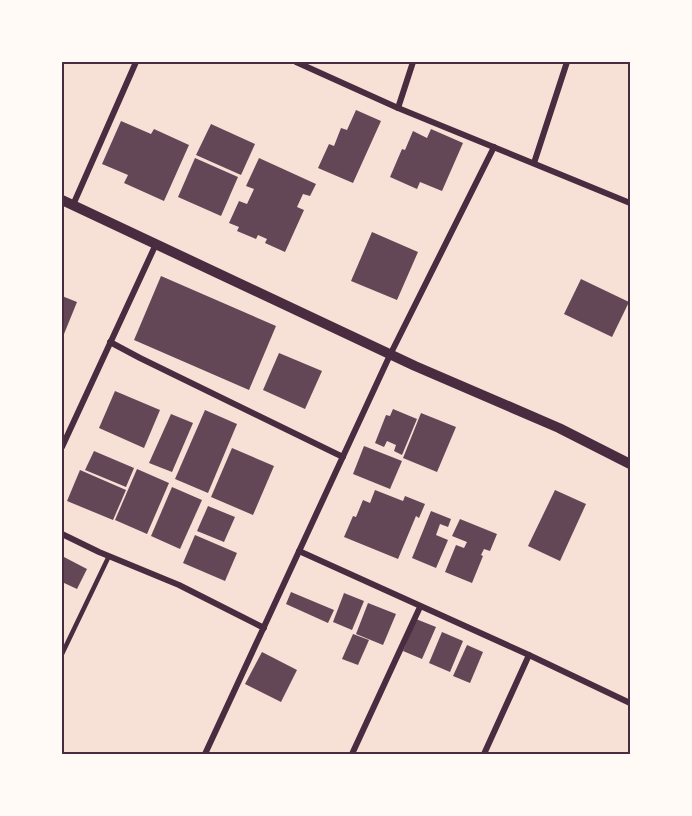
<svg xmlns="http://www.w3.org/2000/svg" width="692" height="816" viewBox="0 0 692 816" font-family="'Public Sans',sans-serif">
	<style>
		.building { fill: #644757 }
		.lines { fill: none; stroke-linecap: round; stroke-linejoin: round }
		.service { stroke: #4a2c40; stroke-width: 4.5 }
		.minor { stroke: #4a2c40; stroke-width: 6 }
		.tertiary { stroke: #4a2c40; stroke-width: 10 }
		.neatline { fill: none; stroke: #4a2c40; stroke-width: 2 }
	</style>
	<rect width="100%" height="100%" fill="#f7e1d7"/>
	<g class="building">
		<polygon points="356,110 381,121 353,183 318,168 329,144 334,146 341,128 347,130"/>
		<polygon points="121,121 151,134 154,129 189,145 164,201 124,183 128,175 102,164"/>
		<polygon points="211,124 255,144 241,175 196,155"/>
		<polygon points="431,129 463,143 442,191 420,182 417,189 390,177 402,149 405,150 413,131 427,138"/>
		<polygon points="195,158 238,177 221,216 178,197"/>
		<polygon points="259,158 316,184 310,196 303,194 297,207 304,210 285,252 265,243 267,239 258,235 256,239 237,231 239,227 229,223 239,201 247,204 254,189 246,186"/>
		<polygon points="372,232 418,252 397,300 351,281"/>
		<polygon points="161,276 276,326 249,390 134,340"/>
		<polygon points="581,279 629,302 612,337 564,314"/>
		<polygon points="62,296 77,302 62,339"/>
		<polygon points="279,353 322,371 305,409 263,390"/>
		<polygon points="115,391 160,410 144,448 99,428"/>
		<polygon points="393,409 417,419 402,455 394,451 396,445 387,441 384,447 375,443 386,415 390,416"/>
		<polygon points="205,410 237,424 208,493 175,479"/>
		<polygon points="421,413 456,427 437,472 403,458"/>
		<polygon points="171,414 193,423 172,472 149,463"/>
		<polygon points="364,446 402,461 390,489 353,474"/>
		<polygon points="232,448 274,466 253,515 211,497"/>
		<polygon points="94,451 134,468 126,487 85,470"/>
		<polygon points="137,469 169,483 147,534 115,520"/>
		<polygon points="80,470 126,490 113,520 67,501"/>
		<polygon points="172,487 202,500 180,549 151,536"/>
		<polygon points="375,490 403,501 405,496 425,504 419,518 416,516 398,559 344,537 353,516 356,517 363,500 370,503"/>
		<polygon points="555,490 586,504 560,561 528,546"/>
		<polygon points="208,506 235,517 224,542 197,531"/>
		<polygon points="431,511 451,519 448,527 440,524 436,535 448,540 436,568 412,558"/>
		<polygon points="460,519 497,534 490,551 484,549 481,555 483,556 472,583 445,572 456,545 464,548 467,542 452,536"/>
		<polygon points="195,535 237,553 225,581 183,563"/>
		<polygon points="62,556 87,569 77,589 62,582"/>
		<polygon points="291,592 334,610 328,623 286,604"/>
		<polygon points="344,593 364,601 352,630 333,622"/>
		<polygon points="368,603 396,614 383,645 356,634"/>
		<polygon points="416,619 436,627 422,659 403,651"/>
		<polygon points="442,632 463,641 450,672 429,663"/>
		<polygon points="353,634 369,640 358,665 342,659"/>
		<polygon points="467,645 483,652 470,683 453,676"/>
		<polygon points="262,652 297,670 281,702 245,684"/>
	</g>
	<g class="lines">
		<polyline class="service" points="62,654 109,556"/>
		<g class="minor">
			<polyline points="296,62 398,108 630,203"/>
			<polyline points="398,108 413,62"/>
			<polyline points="534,163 567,62"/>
			<polyline points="73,205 136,62"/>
			<polyline points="110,342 140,358 343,457"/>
			<polyline points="62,447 156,244"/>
			<polyline points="62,534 99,552 179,585 264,628"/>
			<polyline points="299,551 529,655 630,703"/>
			<polyline points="205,754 390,355 494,147"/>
			<polyline points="352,754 420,607"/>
			<polyline points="484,754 529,655"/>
		</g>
		<polyline class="tertiary" points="62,200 415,366 559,428 630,464"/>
	</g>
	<rect width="692" height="816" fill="none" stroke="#fffaf5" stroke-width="126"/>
	<rect x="63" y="63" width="566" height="690" class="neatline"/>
</svg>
